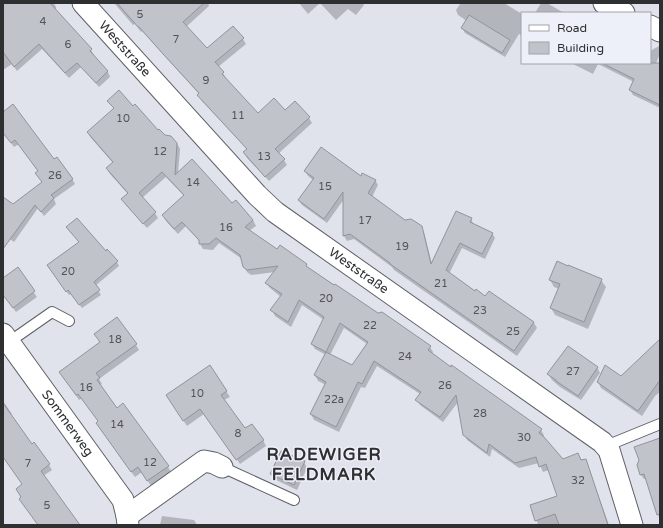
<svg xmlns="http://www.w3.org/2000/svg" width="663" height="528" viewBox="0 0 663 528" font-family="'Varela Round',sans-serif">
	<style>
		.shadow { fill: #0003; fill-rule: evenodd }
		.building { fill: #c0c3ca; stroke: #91949b; fill-rule: evenodd }
		.lines { fill: none; stroke-linecap: round; stroke-linejoin: round }
		.lane-casing { stroke: #5e6067; stroke-width: 12 }
		.street-casing { stroke: #5e6067; stroke-width: 23 }
		.lane { stroke: #fff; stroke-width: 10 }
		.street { stroke: #fff; stroke-width: 21 }
		.labels { text-anchor: middle; dominant-baseline: central; stroke-width: 3; stroke-linejoin: round; paint-order: stroke }
		.number-label { font-size: 11px; fill: #525457 }
		.street-label { font-size: 13px; fill: #2d2f31; stroke: #edf0f8 }
		.district-label { font-size: 17px; font-weight: bold; letter-spacing: 1px; fill: #2d2f31; stroke: #edf0f8 }
	</style>
	<rect width="100%" height="100%" fill="#e0e3eb"/>
	<g class="shadow">
		<polygon points="3,3 54,3 56,7 56,10 91,50 94,55 93,56 108,72 110,77 99,87 81,67 69,78 42,49 17,71 12,64 3,70"/>
		<polygon points="114,3 208,3 209,6 186,27 207,50 243,39 246,44 218,67 223,73 226,78 225,79 258,114 285,112 309,118 312,123 278,154 284,160 287,165 269,181 247,158 244,153 248,150 201,100 199,95 199,94 142,31 141,32 135,24 133,25"/>
		<polygon points="299,3 320,3 308,14"/>
		<polygon points="320,3 363,3 364,5 356,15 348,9 336,20"/>
		<polygon points="459,3 504,3 522,14 522,36 519,34 505,57 465,33 462,28 467,21 458,15 456,10 460,4"/>
		<polygon points="541,3 547,3 564,13 535,13"/>
		<polygon points="659,46 660,54 656,63 660,65 660,108 633,95 630,90 634,82 598,64 593,74 571,63 650,63 650,51"/>
		<path d="M108,102L133,107L158,131L177,143L180,149L178,173L232,205L253,220L256,226L249,231L277,251L306,265L308,268L430,347L433,352L432,354L541,430L544,435L543,437L563,460L578,454L582,461L585,460L588,466L609,525H538L532,506L559,497L549,470L543,472L539,463L519,468L492,449L490,457L467,440L464,434L458,402L443,422L420,405L417,400L420,394L377,366L365,388L361,387L339,432L314,420L311,414L326,385L318,381L315,375L326,355L315,349L312,344L324,320L302,305L291,327L275,316L272,310L281,297L270,288L266,283L275,272L251,275L247,272L244,266L242,259L219,243L213,250L203,249L200,244V242L186,226L178,234L166,221L163,215L184,196L166,177L142,198L155,213L158,218L147,228L126,205L123,199L128,194L110,174L107,169L113,163L91,138L88,133L114,109ZM344,328L367,344L353,366L330,355Z"/>
		<polygon points="3,113 54,161 72,179 75,184 54,199 56,204 44,216 38,208 14,242 3,234 3,208 13,205 43,182 39,172 19,144 14,147 3,132"/>
		<polygon points="305,171 362,177 375,180 378,185 372,197 405,221 421,227 424,232 432,264 471,219 474,225 492,233 495,238 485,259 462,248 449,274 475,292 486,298 489,292 534,323 537,328 517,356 394,270 392,267 354,239 347,241 344,236 344,199 327,223 302,205 299,200 313,180 308,176"/>
		<polygon points="106,252 117,262 119,266 95,286 101,295 82,308 71,294 69,295 48,266"/>
		<polygon points="17,268 37,297 16,312 3,294 3,279"/>
		<polygon points="550,280 601,280 606,287 588,329 555,315 551,308 559,289 554,287"/>
		<polygon points="660,340 660,392 655,396 642,416 601,388 598,382 621,377"/>
		<polygon points="136,345 139,350 99,379 102,384 100,385 117,409 168,467 171,472 151,486 142,472 135,477 100,428 97,423 99,422 82,398 79,400 63,377"/>
		<polygon points="210,367 230,397 224,400 245,430 263,440 266,446 240,464 204,414 187,426 170,401"/>
		<polygon points="597,367 600,373 581,400 560,387 552,380 548,374"/>
		<polygon points="3,401 12,414 10,415 32,445 34,444 49,465 52,470 43,476 79,525 38,525 22,498 23,484 3,452"/>
		<polygon points="660,439 660,520 646,479 644,479 641,475"/>
		<polygon points="304,462 307,468 297,490 274,479 271,474"/>
		<polygon points="162,516 194,520 197,525 160,525"/>
	</g>
	<g class="building">
		<polygon points="3,3 50,3 92,49 90,51 108,71 96,83 77,63 65,73 39,44 14,67 3,52"/>
		<polygon points="117,3 204,3 183,22 207,48 233,26 244,38 215,62 224,72 222,74 258,113 274,98 285,110 295,101 310,117 275,149 285,159 265,177 243,152 247,149 197,95 199,93 164,55 139,27 138,27"/>
		<polygon points="469,15 510,40 502,53 461,28"/>
		<polygon points="602,63 660,63 660,105 629,90 634,79"/>
		<path d="M119,90L133,106L135,104L158,130L159,129L165,135L171,136L177,143L175,175L192,159L232,203L236,200L253,220L245,227L277,249L280,245L307,264L306,266L334,285L335,284L378,313L382,312L431,346L428,350L451,367V365L453,366L542,429L539,433L544,437L563,459L578,453L581,460L586,459L608,525H559L555,514L535,521L530,505L557,496L546,464L539,467L536,457L515,463L489,444L487,453L463,435L456,395L440,417L415,400L421,392L374,361L362,384L358,382L336,427L310,414L326,382L314,375L326,352L311,344L324,317L299,300L288,322L270,310L282,294L265,283L278,266L247,270L243,267L240,255L216,238L209,244H199V240L182,222L174,229L162,215L184,195L162,172L139,193L156,212L143,224L121,199L128,193L106,168L113,162L87,132L114,108L107,101ZM340,323L368,342L352,365L326,352Z"/>
		<polygon points="13,104 54,159 57,157 73,179 51,195 54,198 41,212 35,205 3,249 3,197 13,204 42,182 35,173 38,171 15,140 11,143 3,133 3,112"/>
		<polygon points="321,147 361,176 362,173 376,180 368,193 405,220 411,219 422,226 431,264 456,211 472,218 470,222 493,233 482,254 460,243 446,270 475,291 476,289 485,296 489,291 534,322 514,351 390,264 390,263 350,234 343,236 343,192 324,219 298,200 314,178 304,171"/>
		<polygon points="77,218 106,251 107,249 118,261 94,282 100,290 79,305 68,290 66,292 47,265 79,242 66,227"/>
		<polygon points="557,261 568,266 568,265 602,279 584,322 550,308 560,284 549,280"/>
		<polygon points="18,267 35,291 13,308 3,295 3,278"/>
		<polygon points="117,317 137,344 96,373 100,378 97,380 117,408 123,403 169,466 147,481 138,467 131,472 96,423 98,421 78,394 76,395 59,372 100,342 94,334"/>
		<polygon points="660,339 660,380 638,411 597,382 605,365 621,376"/>
		<polygon points="568,346 598,367 578,396 556,381 556,380 547,374"/>
		<polygon points="210,365 227,391 221,395 245,428 252,424 264,440 236,460 200,409 183,421 166,395"/>
		<polygon points="3,403 32,444 34,442 50,464 41,471 80,525 38,525 19,499 21,497 16,489 22,484 3,457"/>
		<polygon points="660,438 660,514 657,515 644,474 640,475 637,465 639,460 634,447"/>
		<polygon points="281,451 305,461 294,485 270,474"/>
	</g>
	<g class="lines">
		<defs>
			<g id="lane">
				<polyline points="9,342 52,312 69,321"/>
				<polyline points="606,446 660,424"/>
				<polyline points="222,467 294,500"/>
			</g>
			<g id="street">
				<path id="s1" d="M83,3L257,195L275,212L602,442L609,450L632,525"/>
				<polyline points="604,3 624,13"/>
				<polyline points="650,26 660,31"/>
				<path id="s2" d="M3,334L123,500L127,516L128,525"/>
				<polyline points="127,516 204,461 214,463 222,467"/>
			</g>
		</defs>
		<use href="#lane" class="lane-casing"/>
		<use href="#street" class="street-casing"/>
		<use href="#lane" class="lane"/>
		<use href="#street" class="street"/>
	</g>
	<g class="labels">
		<g class="number-label">
			<text x="140" y="14">5</text>
			<text x="43" y="21">4</text>
			<text x="176" y="39">7</text>
			<text x="68" y="44">6</text>
			<text x="206" y="80">9</text>
			<text x="238" y="115">11</text>
			<text x="123" y="118">10</text>
			<text x="160" y="151">12</text>
			<text x="264" y="156">13</text>
			<text x="55" y="175">26</text>
			<text x="193" y="182">14</text>
			<text x="325" y="186">15</text>
			<text x="365" y="220">17</text>
			<text x="226" y="227">16</text>
			<text x="402" y="246">19</text>
			<text x="68" y="271">20</text>
			<text x="441" y="283">21</text>
			<text x="326" y="298">20</text>
			<text x="480" y="310">23</text>
			<text x="370" y="325">22</text>
			<text x="513" y="331">25</text>
			<text x="115" y="339">18</text>
			<text x="405" y="356">24</text>
			<text x="573" y="371">27</text>
			<text x="445" y="385">26</text>
			<text x="86" y="387">16</text>
			<text x="197" y="393">10</text>
			<text x="334" y="399">22a</text>
			<text x="480" y="413">28</text>
			<text x="117" y="424">14</text>
			<text x="238" y="433">8</text>
			<text x="524" y="437">30</text>
			<text x="150" y="462">12</text>
			<text x="28" y="463">7</text>
			<text x="578" y="480">32</text>
			<text x="47" y="505">5</text>
		</g>
		<g class="street-label">
			<text stroke="none"><textPath href="#s1" startOffset="62">Weststraße</textPath></text>
			<text stroke="none"><textPath href="#s1" startOffset="386">Weststraße</textPath></text>
			<text stroke="none"><textPath href="#s2" startOffset="110">Sommerweg</textPath></text>
		</g>
		<g class="district-label">
			<text x="324" y="454">RADEWIGER<tspan x="324" dy="20">FELDMARK</tspan></text>
		</g>
	</g>
	<rect width="663" height="528" fill="none" stroke="#2d2f31" stroke-width="8"/>
	<rect x="521" y="12" width="130" height="52" fill="#edf0f8" stroke="#a0a3a8"/>
	<rect x="529" y="25" width="20" height="6" fill="#ffffff" stroke="#a0a3a8"/>
	<text x="557" y="32" font-size="12" fill="#2d2f31">Road</text>
	<rect x="529" y="42" width="20" height="12" fill="#c0c3ca" stroke="#a0a3a8"/>
	<text x="557" y="52" font-size="12" fill="#2d2f31">Building</text>
</svg>
